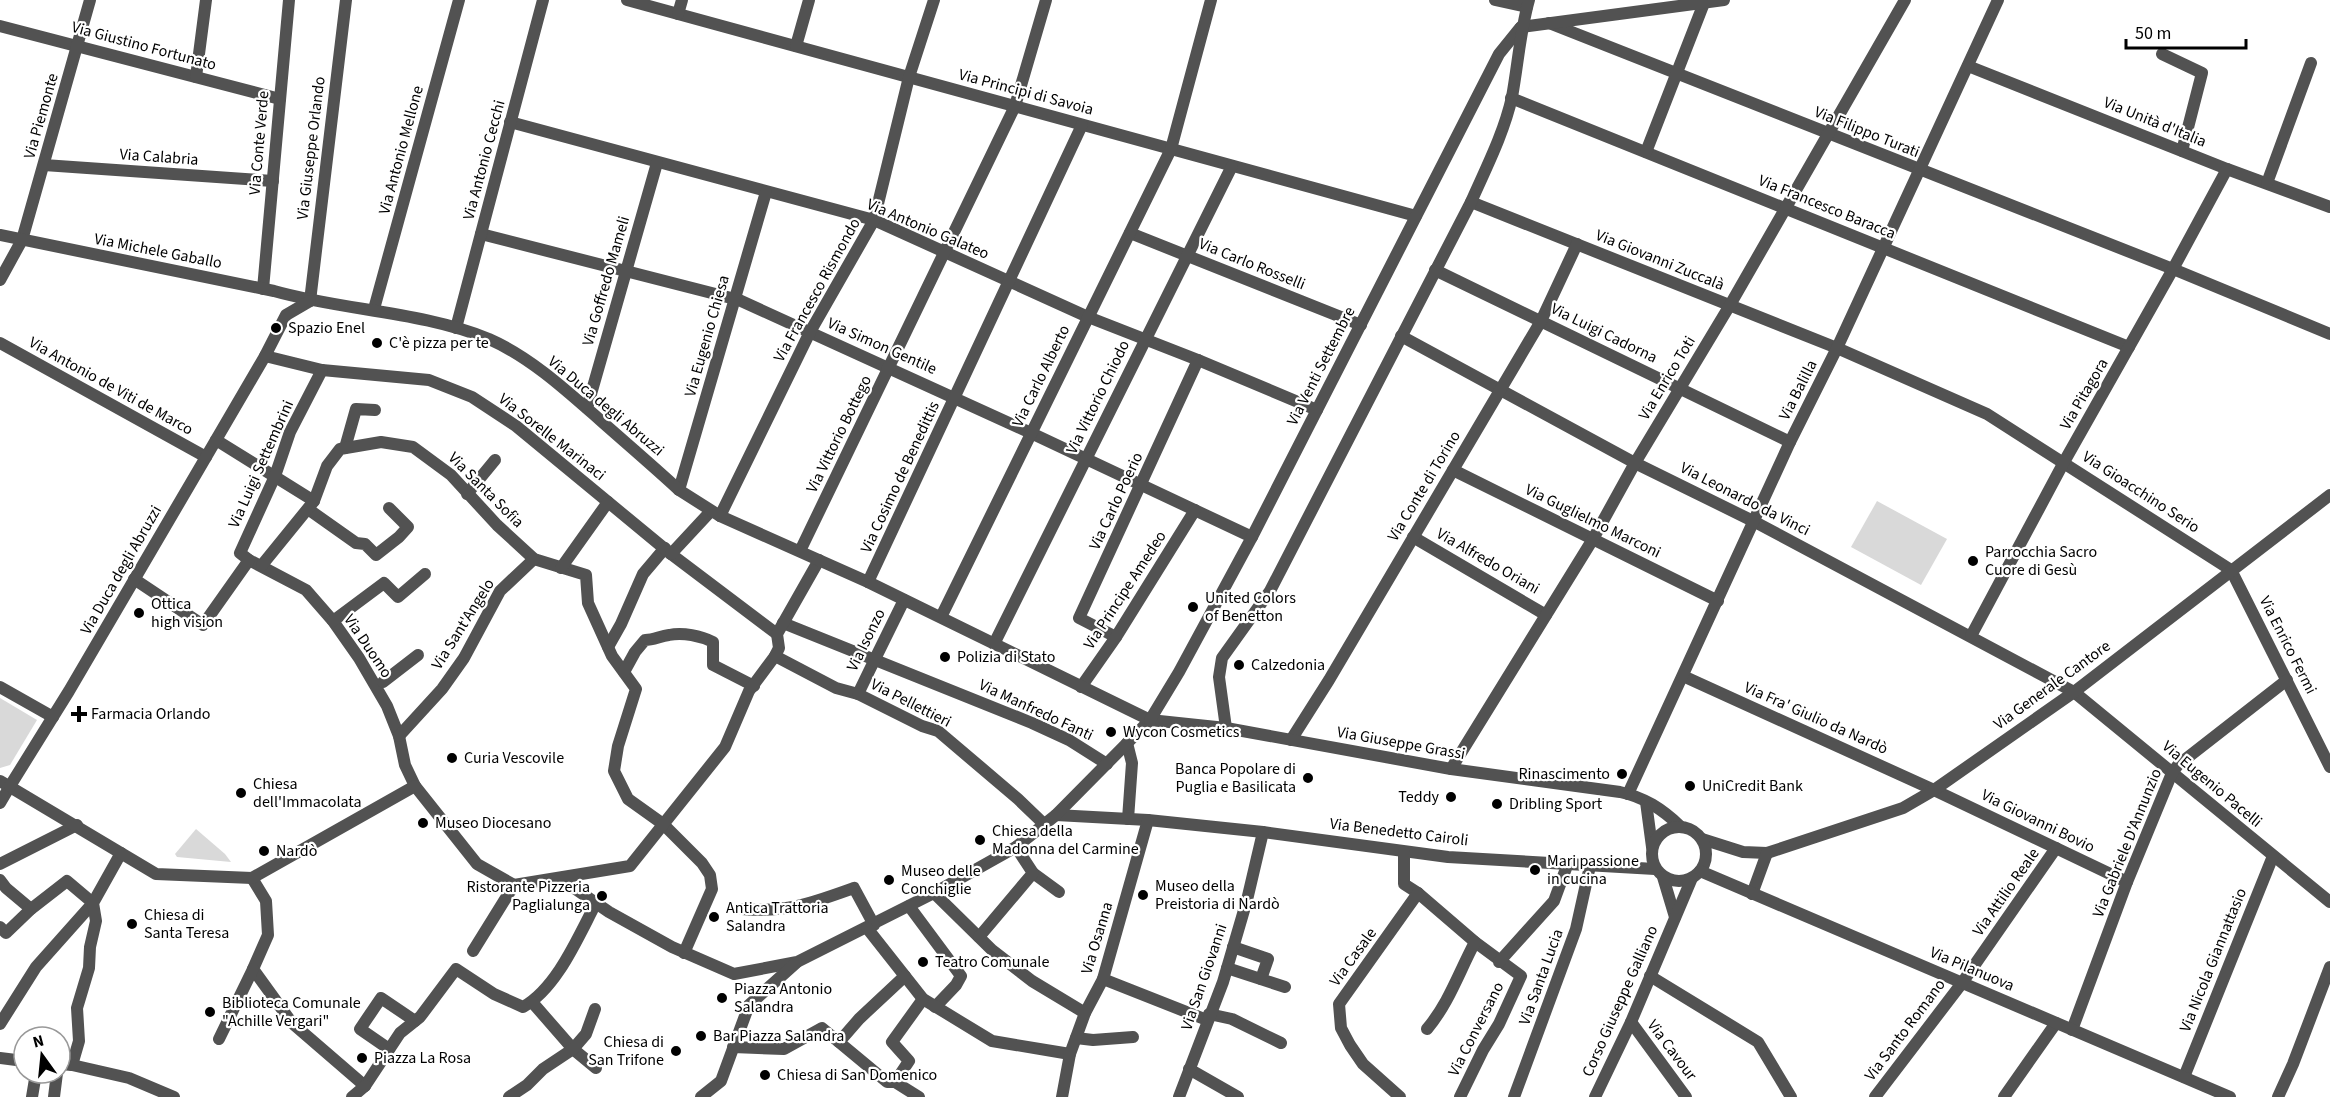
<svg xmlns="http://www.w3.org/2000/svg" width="2330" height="1097" viewBox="0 0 2330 1097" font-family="'Source Sans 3',sans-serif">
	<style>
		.green { fill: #d9d9d9 }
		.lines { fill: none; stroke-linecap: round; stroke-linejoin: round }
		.pedestrian { stroke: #525252; stroke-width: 12 }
		.minor { stroke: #525252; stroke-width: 12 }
		.tertiary { stroke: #525252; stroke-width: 12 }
		.poi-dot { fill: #000; stroke: #fff; stroke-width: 2 }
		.labels { text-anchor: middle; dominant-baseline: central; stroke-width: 4.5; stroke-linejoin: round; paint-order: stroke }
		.street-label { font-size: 16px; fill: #000; stroke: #fff }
		.poi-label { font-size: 16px; fill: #000; stroke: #fff; text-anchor: start }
	</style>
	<rect width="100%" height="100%" fill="#fff"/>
	<g class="green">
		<polygon points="1877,501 1947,539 1921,585 1851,547"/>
		<polygon points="0,698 37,720 10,765 0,768"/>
		<polygon points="196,829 225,854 231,862 177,857 175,854"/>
	</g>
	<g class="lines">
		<g class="pedestrian">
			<polyline points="608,647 621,624 643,574 665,548"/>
			<polyline points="775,656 836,688 858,694 874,661"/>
			<polyline points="54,1097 57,1073"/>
		</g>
		<g class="minor">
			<polyline points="627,0 1416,216"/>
			<polyline points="678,14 682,0"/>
			<polyline points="1549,23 2173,269 2330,334"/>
			<polyline points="0,26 280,99"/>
			<polyline points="796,46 809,0"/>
			<polyline points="2162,54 2202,73 2182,151"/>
			<polyline points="1968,66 2227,169 2330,207"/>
			<polyline points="196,77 206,0"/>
			<polyline points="1511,98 2129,347"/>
			<polyline points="510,122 874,220 1088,317 1198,360 1317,410"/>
			<polyline points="1646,152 1704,3"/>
			<polyline points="44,165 273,181"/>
			<polyline points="2267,183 2311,63"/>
			<polyline points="1471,202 1837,348 1987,414 2231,570 2330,767"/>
			<polyline points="1130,233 1361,325"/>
			<polyline points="481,234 739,300 1031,433 1252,537"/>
			<polyline points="1435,270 1790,442"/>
			<polyline points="0,280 22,240 90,0"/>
			<polyline points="263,289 289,0"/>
			<polyline points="310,301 346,0"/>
			<polyline points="374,309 459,0"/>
			<polyline points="456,328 543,0"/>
			<polyline points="1401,336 1635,463 1755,522 2074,692 2330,902"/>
			<polyline points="0,343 206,457"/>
			<polyline points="265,356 322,370 429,380 472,397 516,426 671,554 777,634"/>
			<polyline points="587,408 657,163"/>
			<polyline points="216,440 314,501"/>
			<polyline points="345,448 356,409 375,410"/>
			<polyline points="1453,470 1718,601"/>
			<polyline points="679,490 766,192"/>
			<polyline points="467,494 495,460"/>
			<polyline points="308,509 356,543 365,544 376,555 399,537 408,527 389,508"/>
			<polyline points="720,516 810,332 874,220 909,77 934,0"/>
			<polyline points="1413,537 1546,615"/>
			<polyline points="800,551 1015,106 1046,0"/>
			<polyline points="671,554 711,511"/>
			<polyline points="249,560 306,590 333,621 359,658 387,706 399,736 405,765 415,786 477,864 514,885"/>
			<polyline points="262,565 314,501 327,466 340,449 381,442 413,447 451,475 497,525 534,559 586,575 588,603 612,656 636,689 618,746 614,771 628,799 663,824 702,863 710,875 712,889 684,953"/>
			<polyline points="561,568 608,502"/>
			<polyline points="134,579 203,625 249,560 240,553 275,476 290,432 322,370"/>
			<polyline points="868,582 1082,125"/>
			<polyline points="941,617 1171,149 1211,0"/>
			<polyline points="333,621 384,583 398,597 425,574"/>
			<polyline points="783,623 1032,723 1069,740 1107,764"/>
			<polyline points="1971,636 2064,462 2173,269 2227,169"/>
			<polyline points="1116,637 1079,618 1198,360"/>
			<polyline points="994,644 1232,166"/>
			<polyline points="874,661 904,600"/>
			<path d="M624,672L635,652L645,640C654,640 660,636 669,635C683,632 701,636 713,642V665L754,686"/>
			<polyline points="1683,676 1934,790 2127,882"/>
			<polyline points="383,682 418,655"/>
			<polyline points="0,687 53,717"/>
			<polyline points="1081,687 1116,637 1195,510"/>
			<polyline points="858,694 922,726 938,731 1018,799 1044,824"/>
			<polyline points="399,736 442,689 464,658 500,591 534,559"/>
			<polyline points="1291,740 1329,680 1541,321 1577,244"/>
			<polyline points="1127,743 1132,763 1128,819"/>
			<polyline points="1451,769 1593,539 1635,463 1730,305 1905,0"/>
			<polyline points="1628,794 1790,442 1837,348 1998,0"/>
			<polyline points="0,803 10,786"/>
			<polyline points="1056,815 1148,820 1263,832 1448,857 1655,869"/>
			<polyline points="1702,839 1743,852 1767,853 1903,808 1934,790 2074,692 2330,495"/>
			<polyline points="1404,852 1404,884 1418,893 1475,942 1521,976 1499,1024 1483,1050 1460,1097"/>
			<polyline points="0,864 77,825"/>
			<polyline points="1033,873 1059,892"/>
			<path d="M252,878L266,901L268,935L253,969L292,1023L365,1086L400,1033L420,1017L456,969L494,994L523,1007C557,988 578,937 596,903"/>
			<polyline points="561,879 609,912 672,947 734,974 797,962 934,893 1016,847 1056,815 1150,720"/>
			<polyline points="0,880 6,888 31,909"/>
			<polyline points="514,885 630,866 725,747 749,691 775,656 779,648 777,634 819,560"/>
			<polyline points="934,893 992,950 1032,981 1085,1013"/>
			<polyline points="1752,894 1767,853"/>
			<polyline points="909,906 961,976 956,985 935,1007"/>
			<path d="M742,909C787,913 812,903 854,888L874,925"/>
			<polyline points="0,927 6,933 31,909 67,881 93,903 36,967 0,1024"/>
			<polyline points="867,928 923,999 992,1041 1070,1054"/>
			<polyline points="979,937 1033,873 1016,847"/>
			<polyline points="1233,947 1268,959 1261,979"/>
			<polyline points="473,951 514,885"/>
			<polyline points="1499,962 1554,901 1568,863"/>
			<polyline points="1227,968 1285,987"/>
			<polyline points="1650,976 1758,1042 1791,1097"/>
			<polyline points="1103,979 1207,1020"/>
			<polyline points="532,1002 573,1049 596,1068"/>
			<polyline points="1209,1014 1232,1019 1281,1043"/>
			<polyline points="1631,1022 1686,1097"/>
			<path d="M1427,1029C1449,1003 1459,972 1475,942"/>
			<polyline points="2072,1030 2127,882 2172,773 2178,765 2287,680"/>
			<polyline points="1076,1038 1093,1040 1133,1037"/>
			<polyline points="219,1039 253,969"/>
			<polyline points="839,1042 859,1019 905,976"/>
			<polyline points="733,1047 784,1049 822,1028 887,1082 895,1082 919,1097"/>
			<polyline points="389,1049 360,1029 381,998 415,1021"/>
			<polyline points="0,1058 24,1061"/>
			<polyline points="60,1064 72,1065 79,1041 77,1008 89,968 90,947 96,921 93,903 121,853"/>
			<polyline points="72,1065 129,1078 174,1097"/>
			<polyline points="1189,1069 1238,1097"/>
			<polyline points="2184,1077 2273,856"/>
			<polyline points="895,1082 909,1061 892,1042 923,999"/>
			<polyline points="32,1097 36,1073"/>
			<polyline points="352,1097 365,1086"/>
			<polyline points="509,1097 527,1085 543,1069 573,1049 586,1034 595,1009"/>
			<polyline points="701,1097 721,1081 749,1005 796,963"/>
			<polyline points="1062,1097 1070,1054 1085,1013 1103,979 1148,820"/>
			<polyline points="1179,1097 1223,982 1247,900 1263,832"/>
			<polyline points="1400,1097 1363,1064 1350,1045 1341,1028 1339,1004 1418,893"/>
			<polyline points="1514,1097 1576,929 1590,866"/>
			<polyline points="1875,1097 1962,983 2056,848"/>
			<polyline points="2004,1097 2056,1023"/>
			<polyline points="2278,1097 2293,1064 2330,967"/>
		</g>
		<g class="tertiary">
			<polyline points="1495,0 1527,7"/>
			<polyline points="1521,27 1724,0"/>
			<path d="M0,235L274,291C345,311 420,311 489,339C530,357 566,390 600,420C626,443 653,466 679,490L720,516L868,582L1150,720L1226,728L1451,769L1620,792C1644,797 1662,809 1680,826"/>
			<polyline points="1150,720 1179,672 1252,537 1499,54 1520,28"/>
			<path d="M1226,728L1219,677L1222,658L1270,591L1471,202C1486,168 1504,133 1512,97C1518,64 1520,32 1529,0"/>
			<polyline points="0,781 156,874 252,878 415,786"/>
			<polyline points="10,786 69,691 199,469 265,356 286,315 310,301"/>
			<polyline points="1646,802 1652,847"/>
			<circle cx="1679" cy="854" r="27"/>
			<polyline points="1700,871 2230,1097"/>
			<polyline points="1663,877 1675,917"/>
			<polyline points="1595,1097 1631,1022 1692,878"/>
		</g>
	</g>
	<g class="poi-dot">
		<circle cx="276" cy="328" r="6"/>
		<circle cx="377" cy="343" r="6"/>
		<circle cx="1973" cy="561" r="6"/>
		<circle cx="1193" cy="607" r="6"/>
		<circle cx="139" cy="613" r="6"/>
		<circle cx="945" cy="657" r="6"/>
		<circle cx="1239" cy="665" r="6"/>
		<path d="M76 705h6v6h6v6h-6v6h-6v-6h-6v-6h6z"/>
		<circle cx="1111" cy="732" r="6"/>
		<circle cx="452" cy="758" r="6"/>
		<circle cx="1622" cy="774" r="6"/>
		<circle cx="1308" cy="778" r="6"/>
		<circle cx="1690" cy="786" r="6"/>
		<circle cx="241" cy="793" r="6"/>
		<circle cx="1451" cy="797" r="6"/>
		<circle cx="1497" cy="804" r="6"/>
		<circle cx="423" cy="823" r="6"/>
		<circle cx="980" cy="840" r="6"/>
		<circle cx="264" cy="851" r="6"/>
		<circle cx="1535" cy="870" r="6"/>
		<circle cx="889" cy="880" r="6"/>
		<circle cx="1143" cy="895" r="6"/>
		<circle cx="602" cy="896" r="6"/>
		<circle cx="714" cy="917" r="6"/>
		<circle cx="132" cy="924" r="6"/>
		<circle cx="923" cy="962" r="6"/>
		<circle cx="722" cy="998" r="6"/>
		<circle cx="210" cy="1012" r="6"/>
		<circle cx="701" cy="1036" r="6"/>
		<circle cx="676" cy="1051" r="6"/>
		<circle cx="362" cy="1058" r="6"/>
		<circle cx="765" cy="1075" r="6"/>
	</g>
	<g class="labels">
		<g class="street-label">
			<text transform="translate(144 46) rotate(15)">Via Giustino Fortunato</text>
			<text transform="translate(1026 92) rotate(15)">Via Principi di Savoia</text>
			<text transform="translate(41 116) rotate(-74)">Via Piemonte</text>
			<text transform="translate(2155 122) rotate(22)">Via Unità d'Italia</text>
			<text transform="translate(1867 132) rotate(22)">Via Filippo Turati</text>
			<text transform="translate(259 143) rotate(-85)">Via Conte Verde</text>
			<text transform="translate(311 148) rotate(-83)">Via Giuseppe Orlando</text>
			<text transform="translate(401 150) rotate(-75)">Via Antonio Mellone</text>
			<text transform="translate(159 157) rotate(4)">Via Calabria</text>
			<text transform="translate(484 160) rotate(-75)">Via Antonio Cecchi</text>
			<text transform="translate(1827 207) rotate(22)">Via Francesco Baracca</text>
			<text transform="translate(928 229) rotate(23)">Via Antonio Galateo</text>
			<text transform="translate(158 251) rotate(11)">Via Michele Gaballo</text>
			<text transform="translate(1660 260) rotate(22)">Via Giovanni Zuccalà</text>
			<text transform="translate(1252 264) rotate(22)">Via Carlo Rosselli</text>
			<text transform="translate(606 281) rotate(-74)">Via Goffredo Mameli</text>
			<text transform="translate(817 290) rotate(-61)">Via Francesco Rismondo</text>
			<text transform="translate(1604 333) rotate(26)">Via Luigi Cadorna</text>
			<text transform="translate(707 336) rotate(-74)">Via Eugenio Chiesa</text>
			<text transform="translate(882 346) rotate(24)">Via Simon Gentile</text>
			<text transform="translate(1321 366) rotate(-63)">Via Venti Settembre</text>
			<text transform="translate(1041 376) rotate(-64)">Via Carlo Alberto</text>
			<text transform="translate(1667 378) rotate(-59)">Via Enrico Toti</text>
			<text transform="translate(111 386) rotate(29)">Via Antonio de Viti de Marco</text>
			<text transform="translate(1798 390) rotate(-63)">Via Balilla</text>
			<text transform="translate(2084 394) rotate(-60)">Via Pitagora</text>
			<text transform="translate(1098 397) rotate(-64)">Via Vittorio Chiodo</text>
			<text transform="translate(606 406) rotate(40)">Via Duca degli Abruzzi</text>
			<text transform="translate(839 434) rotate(-64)">Via Vittorio Bottego</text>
			<text transform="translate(552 437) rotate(38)">Via Sorelle Marinaci</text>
			<text transform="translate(261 464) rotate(-66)">Via Luigi Settembrini</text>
			<text transform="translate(900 477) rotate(-65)">Via Cosimo de Benedittis</text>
			<text transform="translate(1424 486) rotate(-59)">Via Conte di Torino</text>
			<text transform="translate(486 490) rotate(45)">Via Santa Sofia</text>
			<text transform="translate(2141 492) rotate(33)">Via Gioacchino Serio</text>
			<text transform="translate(1745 499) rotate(27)">Via Leonardo da Vinci</text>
			<text transform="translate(1116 501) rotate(-65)">Via Carlo Poerio</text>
			<text transform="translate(1593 521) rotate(26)">Via Guglielmo Marconi</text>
			<text transform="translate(1488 561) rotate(30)">Via Alfredo Oriani</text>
			<text transform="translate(121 570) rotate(-60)">Via Duca degli Abruzzi</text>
			<text transform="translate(1125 590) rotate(-57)">Via Principe Amedeo</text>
			<text transform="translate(463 624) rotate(-58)">Via Sant'Angelo</text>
			<text transform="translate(866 640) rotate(-64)">Via Isonzo</text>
			<text transform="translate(2288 645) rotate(63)">Via Enrico Fermi</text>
			<text transform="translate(368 646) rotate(56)">Via Duomo</text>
			<text transform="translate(2052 685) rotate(-36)">Via Generale Cantore</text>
			<text transform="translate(911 703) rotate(27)">Via Pellettieri</text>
			<text transform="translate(1036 710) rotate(25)">Via Manfredo Fanti</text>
			<text transform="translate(1816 718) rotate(24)">Via Fra' Giulio da Nardò</text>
			<text transform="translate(1401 743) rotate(10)">Via Giuseppe Grassi</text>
			<text transform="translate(2212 784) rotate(40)">Via Eugenio Pacelli</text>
			<text transform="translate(2038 821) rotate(26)">Via Giovanni Bovio</text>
			<text transform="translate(1399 832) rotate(7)">Via Benedetto Cairoli</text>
			<text transform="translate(2127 843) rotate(-68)">Via Gabriele D'Annunzio</text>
			<text transform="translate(2006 892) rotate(-55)">Via Attilio Reale</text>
			<text transform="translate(1097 938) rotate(-73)">Via Osanna</text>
			<text transform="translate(1353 957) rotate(-54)">Via Casale</text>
			<text transform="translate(2213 960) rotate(-68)">Via Nicola Giannattasio</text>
			<text transform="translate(1972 969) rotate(23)">Via Pilanuova</text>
			<text transform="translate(1204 977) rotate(-71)">Via San Giovanni</text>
			<text transform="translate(1541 977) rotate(-70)">Via Santa Lucia</text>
			<text transform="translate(1620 1001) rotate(-66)">Corso Giuseppe Galliano</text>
			<text transform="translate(1476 1029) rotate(-63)">Via Conversano</text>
			<text transform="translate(1905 1030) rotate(-53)">Via Santo Romano</text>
			<text transform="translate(1672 1050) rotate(53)">Via Cavour</text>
		</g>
		<g class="poi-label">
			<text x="288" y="328">Spazio Enel</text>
			<text x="389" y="343">C'è pizza per te</text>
			<text x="1985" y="552">Parrocchia Sacro<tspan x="1985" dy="18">Cuore di Gesù</tspan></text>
			<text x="1205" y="598">United Colors<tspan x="1205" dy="18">of Benetton</tspan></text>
			<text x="151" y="604">Ottica<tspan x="151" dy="18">high vision</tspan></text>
			<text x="957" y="657">Polizia di Stato</text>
			<text x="1251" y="665">Calzedonia</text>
			<text x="91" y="714">Farmacia Orlando</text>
			<text x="1123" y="732">Wycon Cosmetics</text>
			<text x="464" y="758">Curia Vescovile</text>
			<text x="1296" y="769" text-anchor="end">Banca Popolare di<tspan x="1296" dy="18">Puglia e Basilicata</tspan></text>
			<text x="1610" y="774" text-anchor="end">Rinascimento</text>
			<text x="253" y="784">Chiesa<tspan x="253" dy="18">dell'Immacolata</tspan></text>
			<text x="1702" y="786">UniCredit Bank</text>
			<text x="1439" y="797" text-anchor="end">Teddy</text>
			<text x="1509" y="804">Dribling Sport</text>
			<text x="435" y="823">Museo Diocesano</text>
			<text x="992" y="831">Chiesa della<tspan x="992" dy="18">Madonna del Carmine</tspan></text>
			<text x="276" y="851">Nardò</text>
			<text x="1547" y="861">Mari passione<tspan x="1547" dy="18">in cucina</tspan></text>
			<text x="901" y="871">Museo delle<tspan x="901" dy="18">Conchiglie</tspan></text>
			<text x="1155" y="886">Museo della<tspan x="1155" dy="18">Preistoria di Nardò</tspan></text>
			<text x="590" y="887" text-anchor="end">Ristorante Pizzeria<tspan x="590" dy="18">Paglialunga</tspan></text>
			<text x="726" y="908">Antica Trattoria<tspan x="726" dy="18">Salandra</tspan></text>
			<text x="144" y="915">Chiesa di<tspan x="144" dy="18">Santa Teresa</tspan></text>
			<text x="935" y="962">Teatro Comunale</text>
			<text x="734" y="989">Piazza Antonio<tspan x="734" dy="18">Salandra</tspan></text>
			<text x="222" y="1003">Biblioteca Comunale<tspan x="222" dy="18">"Achille Vergari"</tspan></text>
			<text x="713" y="1036">Bar Piazza Salandra</text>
			<text x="664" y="1042" text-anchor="end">Chiesa di<tspan x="664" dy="18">San Trifone</tspan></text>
			<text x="374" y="1058">Piazza La Rosa</text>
			<text x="777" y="1075">Chiesa di San Domenico</text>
		</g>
	</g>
	<g transform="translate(42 1055) rotate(345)"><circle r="28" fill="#ffffff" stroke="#999999" stroke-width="1.5"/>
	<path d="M0-4.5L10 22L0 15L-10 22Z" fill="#000000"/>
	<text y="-9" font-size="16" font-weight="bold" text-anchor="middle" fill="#000000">N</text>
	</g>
	<path d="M2126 39v9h120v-9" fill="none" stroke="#000000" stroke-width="3"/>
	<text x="2135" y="39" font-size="18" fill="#000000" stroke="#ffffff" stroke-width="4.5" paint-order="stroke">50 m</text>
</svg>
